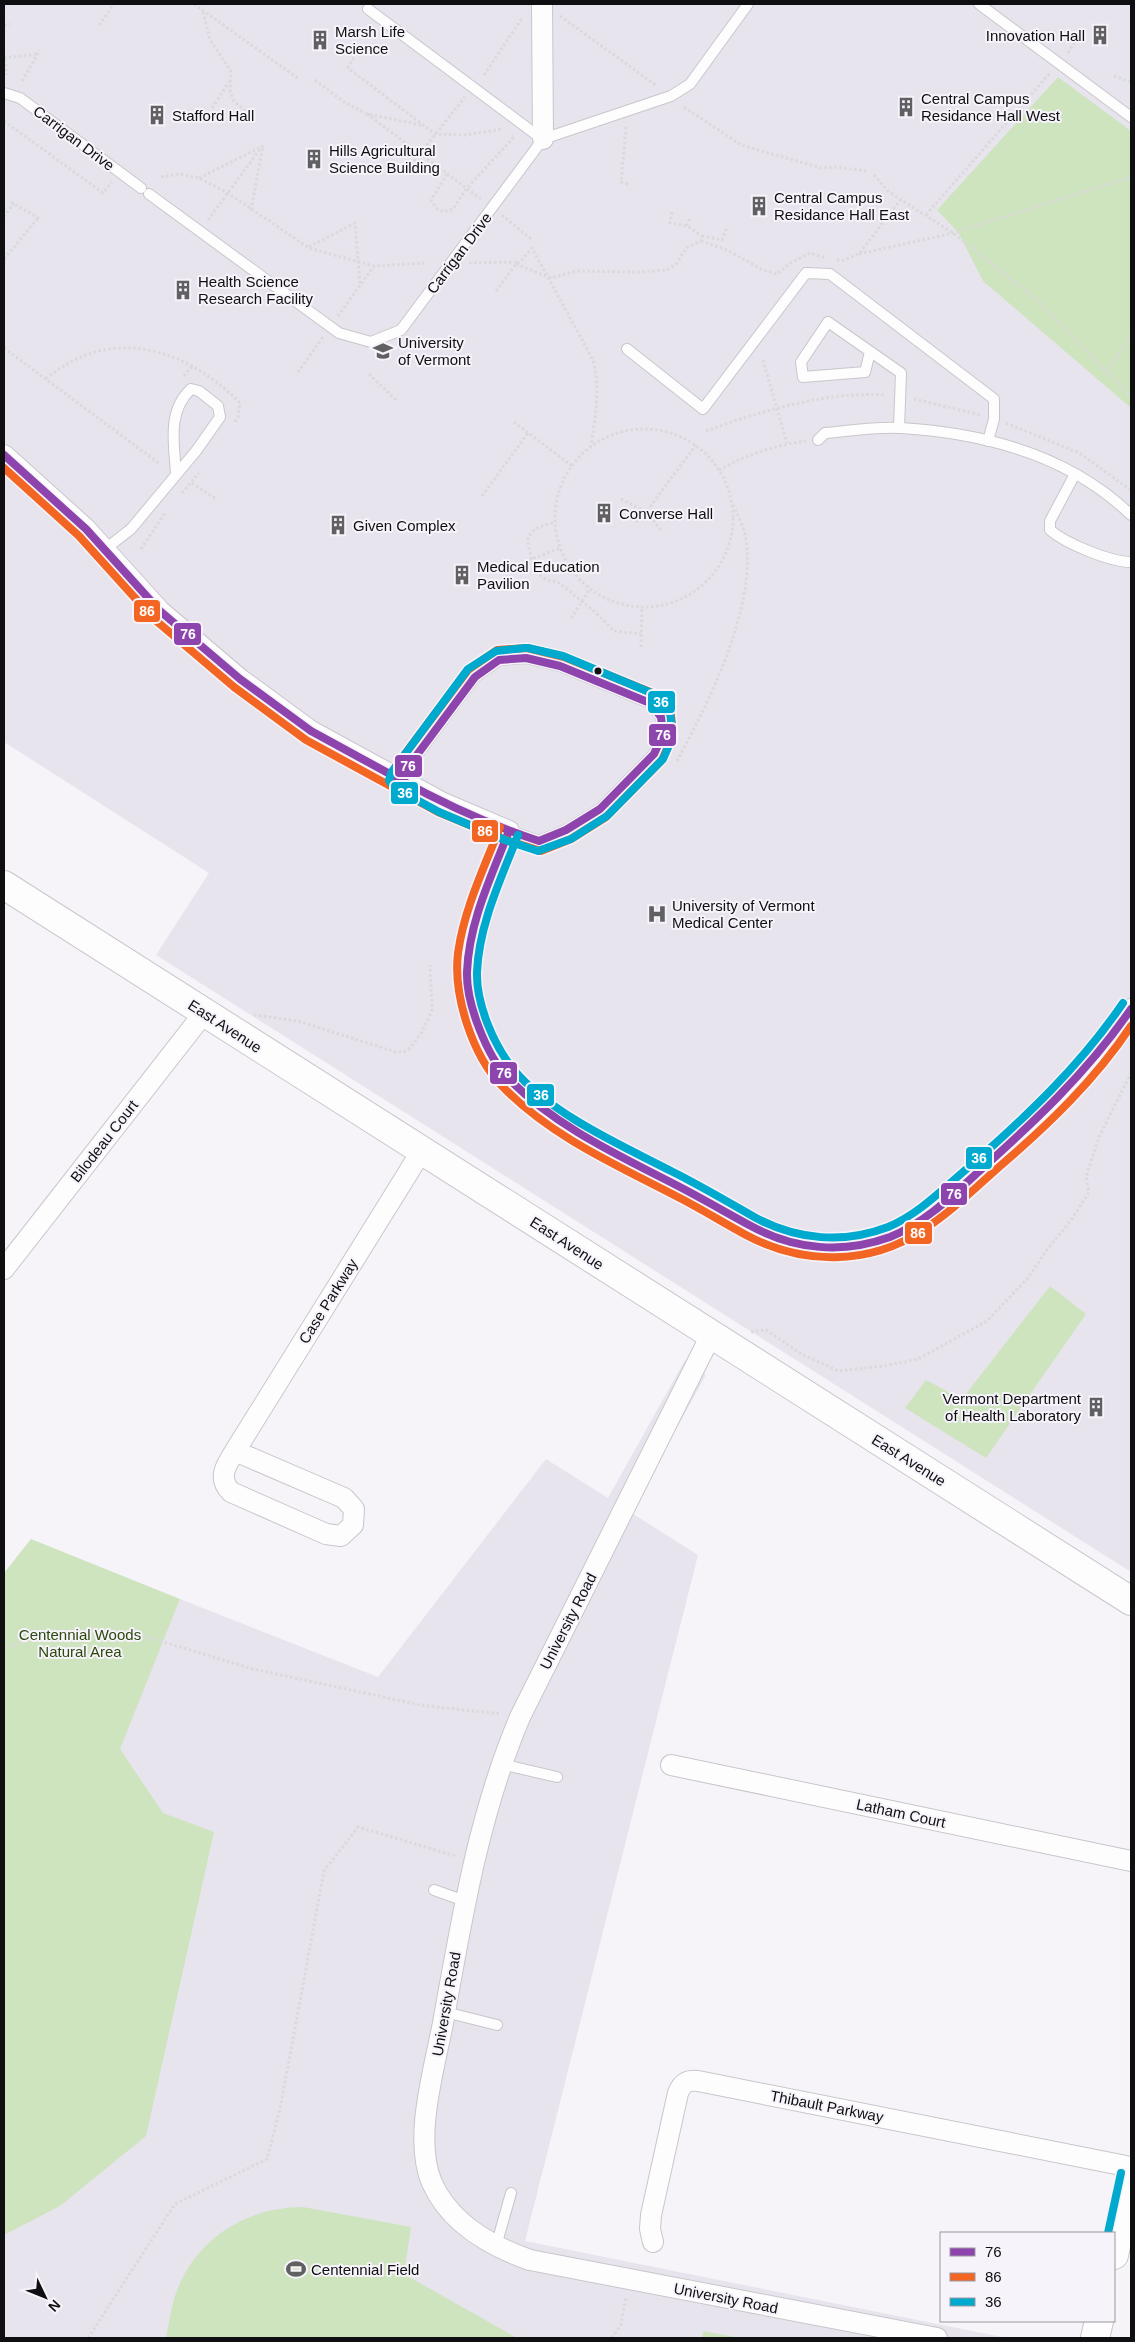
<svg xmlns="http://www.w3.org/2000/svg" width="1135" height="2342" viewBox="0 0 1135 2342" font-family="Helvetica,sans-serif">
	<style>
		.built { fill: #e7e4ee }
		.green { fill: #cee4bf }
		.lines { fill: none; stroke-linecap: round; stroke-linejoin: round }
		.lane-casing { stroke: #c8c6ca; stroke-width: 12 }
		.street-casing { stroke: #c8c6ca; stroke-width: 22 }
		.secondary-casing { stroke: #c8c6ca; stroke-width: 30 }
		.path { stroke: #dadada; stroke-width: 3; stroke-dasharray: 2.5 2.5; stroke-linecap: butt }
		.lane { stroke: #fefdfe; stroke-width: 10 }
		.street { stroke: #fefdfe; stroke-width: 20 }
		.secondary { stroke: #fefdfe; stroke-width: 28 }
		.bus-1-casing { stroke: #f6f3fa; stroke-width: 11 }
		.bus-2-casing { stroke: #f6f3fa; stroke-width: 11 }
		.bus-3-casing { stroke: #f6f3fa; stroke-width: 11 }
		.bus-1 { stroke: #8e44ad; stroke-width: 8 }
		.bus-2 { stroke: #f26522; stroke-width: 8 }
		.bus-3 { stroke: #00a9ce; stroke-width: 8 }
		.bus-dot { fill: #0f0f11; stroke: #f6f3fa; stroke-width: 2 }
		.labels { text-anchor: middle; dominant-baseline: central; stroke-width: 4; stroke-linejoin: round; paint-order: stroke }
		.poi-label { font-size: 15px; fill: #0f0f11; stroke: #f6f3fa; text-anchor: start }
		.street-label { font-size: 15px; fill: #0f0f11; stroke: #f6f3fa }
		.park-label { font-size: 15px; fill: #2b480c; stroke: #f6f3fa }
		.line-badge { stroke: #f6f3fa; stroke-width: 2 }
		.badge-label { font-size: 14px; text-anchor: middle; font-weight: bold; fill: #fff }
	</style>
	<rect width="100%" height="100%" fill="#f6f4f9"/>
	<g class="built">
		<polygon points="4,4 1131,4 1131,1572 156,955 209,873 4,742"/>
		<polygon points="685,1360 706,1375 630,1512 698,1555 525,2241 1007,2338 4,2338 4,2016 119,1749 180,1599 378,1677 546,1459 608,1498"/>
	</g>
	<g class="green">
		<polygon points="1058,77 1131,131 1131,408 983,281 958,232 937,210"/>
		<polygon points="1050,1286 1086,1314 986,1458 905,1408 926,1380 962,1399"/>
		<polygon points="31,1539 180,1599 120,1749 163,1813 214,1832 146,2136 60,2206 4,2235 4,1573"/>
		<path d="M303,2207L411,2227L404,2274L517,2338H166C170,2318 172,2298 182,2279C205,2233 252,2207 303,2207Z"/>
		<polygon points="703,2331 741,2338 702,2338"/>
	</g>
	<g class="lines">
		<defs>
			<g id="lane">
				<polyline points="979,4 1131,117"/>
				<polyline points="368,9 542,139"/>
				<polyline points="4,93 20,98 141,188"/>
				<polyline points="149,194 339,333 371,342 401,330 543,139 671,96 690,84 748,4"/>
				<polyline points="627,349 703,409 806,273 830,274 994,399 994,419 988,441"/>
				<polyline points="870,352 865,372 803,377 801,362 828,322 901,373 899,428"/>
				<path d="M818,440L825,433C850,431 876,426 901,428C984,433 1070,456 1131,515"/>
				<path d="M1075,474L1050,521V530C1066,544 1111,562 1131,562"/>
				<path d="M104,550L131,529L196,451L220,417L218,406L199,391L191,389C167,411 174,444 176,473"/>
				<polyline points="399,779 475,677 499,660 526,658 560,666 650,703 661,717 663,734 654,754 600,809 566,830 539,841 509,831"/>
				<polyline points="501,1764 557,1777"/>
				<polyline points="434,1890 465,1901"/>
				<polyline points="445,2012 497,2025"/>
				<polyline points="496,2246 511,2193"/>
			</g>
			<g id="street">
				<polyline points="542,4 543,139"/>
				<path d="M4,455L86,529L160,611L240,679L311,731L443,803L509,831C492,877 458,944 469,994C475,1019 491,1059 508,1078C556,1129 643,1166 705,1200C726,1211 756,1232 778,1239C802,1246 829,1251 854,1246C866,1244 882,1240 894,1235C925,1221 951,1197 976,1174C1034,1125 1090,1073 1131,1009"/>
				<polyline points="4,1269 204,1013"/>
				<path d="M711,1335L520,1717C478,1816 462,1918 443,2023C434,2070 413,2139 432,2183C450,2223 490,2246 530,2260L937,2338"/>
				<path d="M235,1451L344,1498L354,1509L353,1525L341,1536L326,1534L231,1492C217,1478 226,1465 235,1451L408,1173L422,1150"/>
				<polyline points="671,1765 1131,1861"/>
				<path d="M653,2242L650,2229L651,2215L678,2093C682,2083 687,2080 698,2081L1131,2167"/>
			</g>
			<g id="secondary">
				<polyline points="4,885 1131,1601"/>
				<polyline points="1114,2255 1131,2175"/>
				<polyline points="1095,2338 1099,2321"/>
			</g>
		</defs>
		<use href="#lane" class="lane-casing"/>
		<use href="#street" class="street-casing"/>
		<use href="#secondary" class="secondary-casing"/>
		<g class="path">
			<polyline points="194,4 299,79"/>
			<polyline points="203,12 210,40 231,71 230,92 234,101 253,118"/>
			<polyline points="560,16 657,86"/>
			<polyline points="4,25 10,24"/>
			<polyline points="99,25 114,4"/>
			<polyline points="348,47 356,53 348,68 435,134 465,135 503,129"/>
			<polyline points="1068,53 1076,40"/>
			<polyline points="4,54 7,75"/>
			<polyline points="4,58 37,54"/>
			<polyline points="484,75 522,18"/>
			<polyline points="1114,76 1131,82"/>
			<polyline points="315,80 344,102 367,114 421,125"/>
			<polyline points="22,81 40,50"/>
			<polyline points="684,107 741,145 821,168 837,167 866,171"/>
			<polyline points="212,108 229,82"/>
			<polyline points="367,114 481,199"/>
			<polyline points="4,121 103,193 112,182"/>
			<polyline points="626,127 621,182 628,184"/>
			<polyline points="411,165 465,97"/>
			<polyline points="447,174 431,200 436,208 444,212 453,209 467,188 514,137 512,135"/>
			<polyline points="874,175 889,192 953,233 1038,301 1131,397"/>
			<polyline points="161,177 179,174 199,178 228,193 309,248 374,266 424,263"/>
			<polyline points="199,178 263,146"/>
			<polyline points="11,202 40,219"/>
			<polyline points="251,210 263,146"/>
			<polyline points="502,215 532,240"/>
			<polyline points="926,215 1050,73"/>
			<polyline points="4,217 14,203"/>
			<polyline points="208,220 263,145"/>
			<polyline points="687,226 690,217"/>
			<polyline points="702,236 722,240 727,227"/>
			<polyline points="701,241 727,250 763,270 777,274 790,263 810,253 826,258"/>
			<polyline points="309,247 355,223 360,284"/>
			<polyline points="859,254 953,233 1131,177"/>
			<polyline points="4,259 38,218"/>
			<polyline points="837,260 841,261 859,254 901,199"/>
			<polyline points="469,263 517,262"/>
			<polyline points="516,264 551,278 576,271 640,272 667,270 677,263 686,248 701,241 702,236 687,226 670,223 672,212"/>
			<path d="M496,291L516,264L520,262L532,248L593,360C601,389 595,417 591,446"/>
			<polyline points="338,316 374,266"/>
			<polyline points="4,348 160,464"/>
			<polyline points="763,360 787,443"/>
			<polyline points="1107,371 1131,334"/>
			<polyline points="298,372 323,337"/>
			<polyline points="369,374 397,401"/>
			<polyline points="184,376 192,366"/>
			<path d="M46,379C110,324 186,348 240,403L238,417L234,423"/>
			<polyline points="914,399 981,415"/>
			<polyline points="514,422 572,466"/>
			<polyline points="1006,423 1079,453 1131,490"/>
			<circle cx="644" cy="518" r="89"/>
			<path d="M706,431C761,411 827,391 886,395"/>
			<path d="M719,470C745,455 776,445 806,441"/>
			<polyline points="192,483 216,499"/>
			<polyline points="182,493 199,473"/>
			<polyline points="482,496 528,433"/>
			<polyline points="621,499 646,512 634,524"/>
			<path d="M553,523C542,525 532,528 527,540L533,564L541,576L547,580L558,582L594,611L614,631L641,634"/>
			<polyline points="661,530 646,512 696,445"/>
			<polyline points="141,549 165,513"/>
			<polyline points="524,562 560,548"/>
			<polyline points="571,618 590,589"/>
			<polyline points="641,647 642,608"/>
			<path d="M677,761C709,701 756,609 746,540C745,528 737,515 733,504"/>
			<polyline points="254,1015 298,1021 396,1052 404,1052 410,1048 422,1032 432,1010 430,965"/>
			<polyline points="751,1332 766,1330 803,1355 839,1371 884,1366 918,1359 987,1321 1027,1279 1049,1247 1072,1219 1089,1192 1086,1177 1099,1137 1131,1073"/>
			<polyline points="4,1649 40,1635 109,1630 140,1635 253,1669 420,1705 501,1714"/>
			<polyline points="88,2338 175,2204 267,2159 280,2109 324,1871 358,1827 456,1856"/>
			<polyline points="612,2338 621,2324 626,2297"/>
		</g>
		<use href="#lane" class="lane"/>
		<use href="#street" class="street"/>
		<use href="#secondary" class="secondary"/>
		<defs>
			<g id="bus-1">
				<polyline points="4,455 86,529 160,611 240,679 311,731 399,779"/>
				<path d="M526,658L560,666L650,703L661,717L663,734L654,754L600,809L566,830L539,841C490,825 444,804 399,779L475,677L499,660Z"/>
				<path d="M509,831C491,877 469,922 467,972C466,1003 487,1057 509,1079C556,1127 620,1156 678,1186C703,1199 727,1213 751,1226C795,1250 843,1254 890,1237C923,1224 950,1198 976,1174C1033,1123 1087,1073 1131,1009"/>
			</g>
			<g id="bus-2">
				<polyline points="4,468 79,536 154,619 234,687 306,740 438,812 506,840 541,851 571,839 606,817 662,760 673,736 671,715 655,694 564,657 527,648 497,650 468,670 396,766"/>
				<path d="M500,827C484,868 464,909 458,953C453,995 472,1055 502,1086C549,1135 614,1164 674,1195C698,1207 722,1222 746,1235C802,1265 869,1266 923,1230C951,1212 974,1189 999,1167C1048,1125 1095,1080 1131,1026"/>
			</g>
			<g id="bus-3">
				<polyline points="525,648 496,651 468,669 391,773 389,780 393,787 439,812 505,840 538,851 571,839 607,816 663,759 673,736 670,712 654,694 563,656 528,648"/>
				<path d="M518,835C501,879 479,924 477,972C476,1004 494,1046 514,1070C552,1115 621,1145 673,1172C701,1186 728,1202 756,1218C797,1240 844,1244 888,1227C919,1214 944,1188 970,1166C1027,1116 1080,1066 1123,1003"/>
				<polyline points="1108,2233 1121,2173"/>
			</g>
		</defs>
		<use href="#bus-1" class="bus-1-casing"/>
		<use href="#bus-2" class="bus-2-casing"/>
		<use href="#bus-3" class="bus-3-casing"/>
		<use href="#bus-1" class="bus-1"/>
		<use href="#bus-2" class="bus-2"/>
		<use href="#bus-3" class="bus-3"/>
	</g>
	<defs>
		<symbol id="building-bare" viewBox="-9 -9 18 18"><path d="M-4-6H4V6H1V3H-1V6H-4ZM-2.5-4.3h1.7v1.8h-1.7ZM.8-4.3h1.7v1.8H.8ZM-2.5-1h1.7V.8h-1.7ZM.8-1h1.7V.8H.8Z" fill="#605f62" stroke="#f6f3fa" stroke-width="2.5" paint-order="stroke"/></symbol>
		<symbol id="university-bare" viewBox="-9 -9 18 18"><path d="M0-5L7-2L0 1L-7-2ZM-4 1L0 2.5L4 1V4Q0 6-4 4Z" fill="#605f62" stroke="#f6f3fa" stroke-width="2.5" paint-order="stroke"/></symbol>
		<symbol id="hospital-bare" viewBox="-9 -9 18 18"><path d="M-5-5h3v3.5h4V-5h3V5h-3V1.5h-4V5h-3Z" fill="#605f62" stroke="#f6f3fa" stroke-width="2.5" paint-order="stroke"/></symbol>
		<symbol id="stadium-bare" viewBox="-9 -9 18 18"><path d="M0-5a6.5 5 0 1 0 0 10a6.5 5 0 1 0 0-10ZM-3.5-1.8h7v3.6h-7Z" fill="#605f62" stroke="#f6f3fa" stroke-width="2.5" paint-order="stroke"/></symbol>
	</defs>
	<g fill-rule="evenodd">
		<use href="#building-bare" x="1086" y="21" width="28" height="28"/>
		<use href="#building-bare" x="306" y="26" width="28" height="28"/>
		<use href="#building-bare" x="892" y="93" width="28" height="28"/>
		<use href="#building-bare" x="143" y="101" width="28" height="28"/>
		<use href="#building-bare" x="300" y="145" width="28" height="28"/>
		<use href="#building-bare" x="745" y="192" width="28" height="28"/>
		<use href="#building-bare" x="169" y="276" width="28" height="28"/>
		<use href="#university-bare" x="369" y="337" width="28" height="28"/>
		<use href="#building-bare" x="590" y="499" width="28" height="28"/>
		<use href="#building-bare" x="324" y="511" width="28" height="28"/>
		<use href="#building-bare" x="448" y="561" width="28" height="28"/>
		<use href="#hospital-bare" x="643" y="900" width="28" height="28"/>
		<use href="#building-bare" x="1082" y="1393" width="28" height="28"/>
		<use href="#stadium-bare" x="282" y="2255" width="28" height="28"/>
	</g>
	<circle class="bus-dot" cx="598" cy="671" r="4.5"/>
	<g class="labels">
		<g class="poi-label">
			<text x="335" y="31">Marsh Life<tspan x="335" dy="17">Science</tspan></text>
			<text x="1085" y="35" text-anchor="end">Innovation Hall</text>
			<text x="921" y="98">Central Campus<tspan x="921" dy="17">Residance Hall West</tspan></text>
			<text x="172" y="115">Stafford Hall</text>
			<text x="329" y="150">Hills Agricultural<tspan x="329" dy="17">Science Building</tspan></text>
			<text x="774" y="197">Central Campus<tspan x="774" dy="17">Residance Hall East</tspan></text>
			<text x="198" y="281">Health Science<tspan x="198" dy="17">Research Facility</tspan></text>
			<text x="398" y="342">University<tspan x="398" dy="17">of Vermont</tspan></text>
			<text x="619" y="513">Converse Hall</text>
			<text x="353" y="525">Given Complex</text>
			<text x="477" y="566">Medical Education<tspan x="477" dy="17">Pavilion</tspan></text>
			<text x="672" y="905">University of Vermont<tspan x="672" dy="17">Medical Center</tspan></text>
			<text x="1081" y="1398" text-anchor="end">Vermont Department<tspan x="1081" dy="17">of Health Laboratory</tspan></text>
			<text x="311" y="2269">Centennial Field</text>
		</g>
		<g class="street-label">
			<text transform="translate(74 138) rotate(37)">Carrigan Drive</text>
			<text transform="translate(459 253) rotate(-53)">Carrigan Drive</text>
			<text transform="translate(225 1026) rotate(33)">East Avenue</text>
			<text transform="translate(104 1141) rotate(-52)">Bilodeau Court</text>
			<text transform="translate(567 1243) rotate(33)">East Avenue</text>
			<text transform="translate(328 1301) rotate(-58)">Case Parkway</text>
			<text transform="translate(909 1460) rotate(32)">East Avenue</text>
			<text transform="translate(568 1621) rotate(-63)">University Road</text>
			<text transform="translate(901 1813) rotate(12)">Latham Court</text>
			<text transform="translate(446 2004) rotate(-80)">University Road</text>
			<text transform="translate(827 2106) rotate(11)">Thibault Parkway</text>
			<text transform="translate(726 2298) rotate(11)">University Road</text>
		</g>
		<g class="park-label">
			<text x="80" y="1634">Centennial Woods<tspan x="80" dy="17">Natural Area</tspan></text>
		</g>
	</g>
	<g class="line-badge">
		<rect x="133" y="599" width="28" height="24" rx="5" fill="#f26522"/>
		<rect x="173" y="622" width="29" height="24" rx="5" fill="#8e44ad"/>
		<rect x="647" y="690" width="29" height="24" rx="5" fill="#00a9ce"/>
		<rect x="648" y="723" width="29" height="24" rx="5" fill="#8e44ad"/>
		<rect x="394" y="754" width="29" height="24" rx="5" fill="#8e44ad"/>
		<rect x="390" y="781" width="29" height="24" rx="5" fill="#00a9ce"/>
		<rect x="471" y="819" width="28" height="24" rx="5" fill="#f26522"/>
		<rect x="489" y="1061" width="29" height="24" rx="5" fill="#8e44ad"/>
		<rect x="526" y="1083" width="29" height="24" rx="5" fill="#00a9ce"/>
		<rect x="965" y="1146" width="28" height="24" rx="5" fill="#00a9ce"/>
		<rect x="940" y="1182" width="28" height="24" rx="5" fill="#8e44ad"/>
		<rect x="904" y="1221" width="29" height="24" rx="5" fill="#f26522"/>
	</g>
	<g class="badge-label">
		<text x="147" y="616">86</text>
		<text x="188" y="639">76</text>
		<text x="661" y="707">36</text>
		<text x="663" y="740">76</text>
		<text x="408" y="771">76</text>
		<text x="405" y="798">36</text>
		<text x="485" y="836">86</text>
		<text x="504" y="1078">76</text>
		<text x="541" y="1100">36</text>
		<text x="979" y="1163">36</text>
		<text x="954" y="1199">76</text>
		<text x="918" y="1238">86</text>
	</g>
	<rect width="1135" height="2342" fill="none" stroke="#0f0f11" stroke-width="10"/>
	<rect x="940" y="2232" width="175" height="90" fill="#f6f3fa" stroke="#9a989d"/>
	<rect x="950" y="2248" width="25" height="8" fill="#8e44ad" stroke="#9a989d"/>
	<text x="985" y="2257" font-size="15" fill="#0f0f11">76</text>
	<rect x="950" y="2273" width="25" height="8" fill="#f26522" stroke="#9a989d"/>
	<text x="985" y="2282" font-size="15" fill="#0f0f11">86</text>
	<rect x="950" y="2298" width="25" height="8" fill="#00a9ce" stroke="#9a989d"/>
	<text x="985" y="2307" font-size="15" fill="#0f0f11">36</text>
	<g transform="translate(45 2297) rotate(133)" stroke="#f6f3fa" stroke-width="4" paint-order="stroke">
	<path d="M0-4L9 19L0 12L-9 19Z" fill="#0f0f11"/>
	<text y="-8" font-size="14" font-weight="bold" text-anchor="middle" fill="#0f0f11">N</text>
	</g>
</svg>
